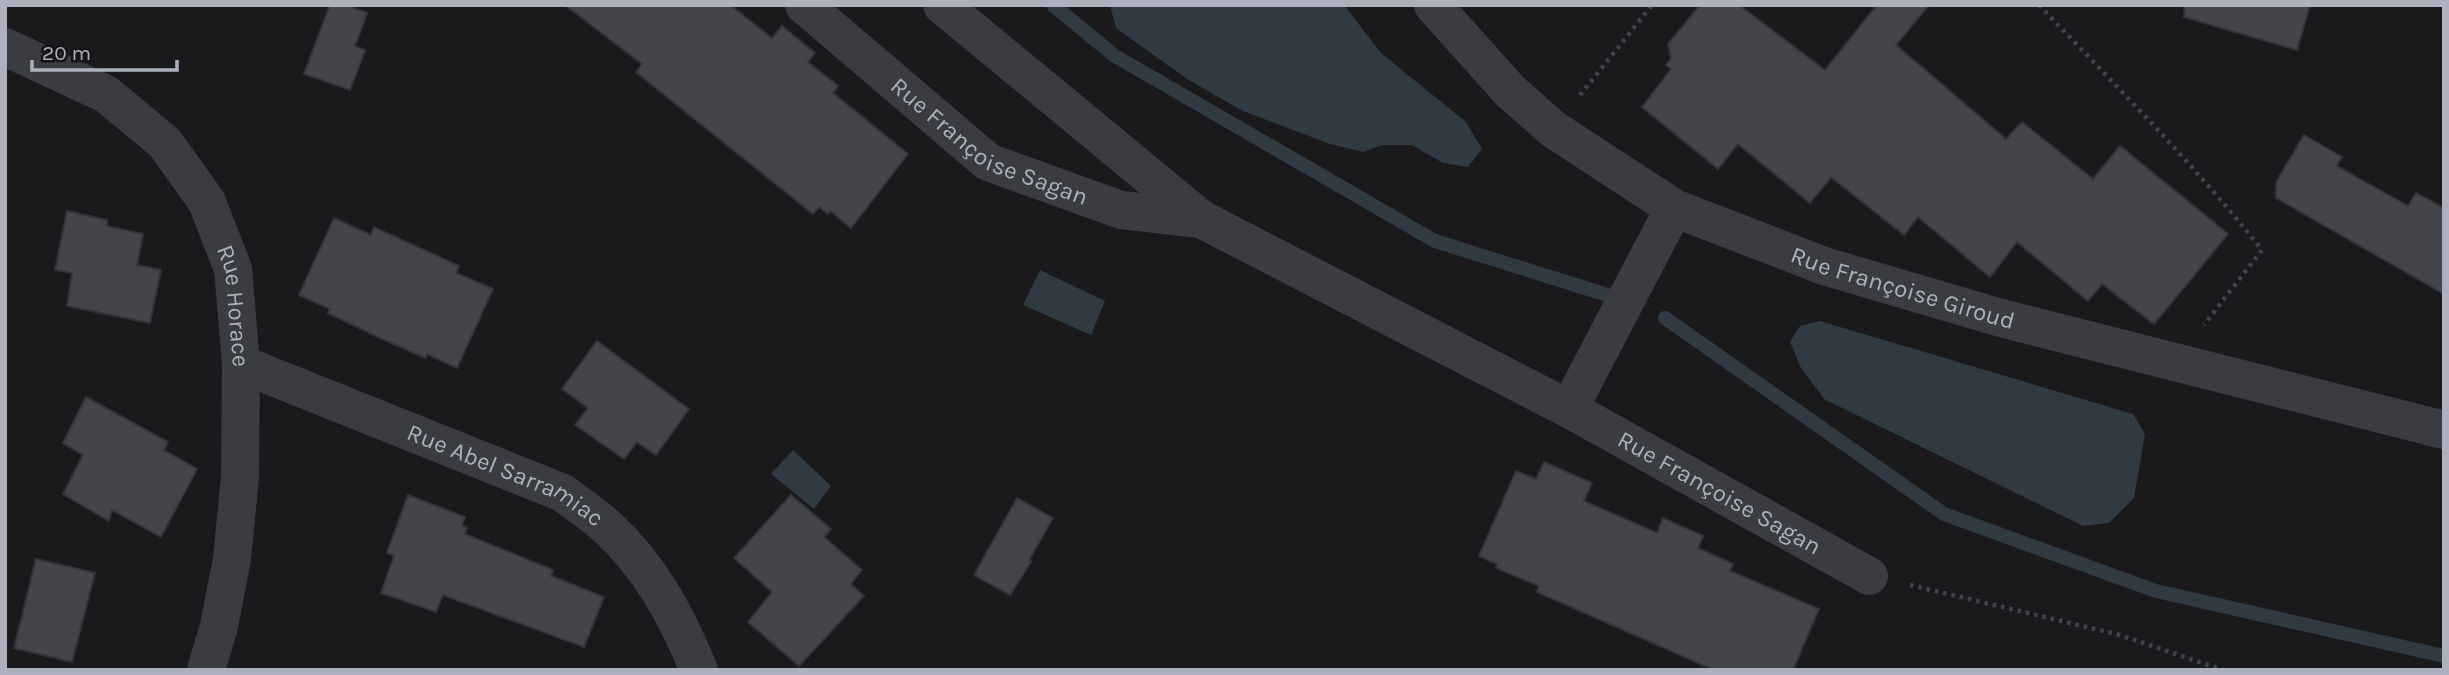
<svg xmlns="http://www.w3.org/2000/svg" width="2449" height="675" viewBox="0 0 2449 675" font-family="Karla,sans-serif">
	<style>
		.water { fill: #2f3a43 }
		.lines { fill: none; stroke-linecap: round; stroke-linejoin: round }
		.stream { stroke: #2f3a43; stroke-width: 14 }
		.building { fill: #44454a; stroke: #343439; stroke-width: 2 }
		.path { stroke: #41434a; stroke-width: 4.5; stroke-dasharray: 3.5 5; stroke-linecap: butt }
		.minor { stroke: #3b3c42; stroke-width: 38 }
		.labels { text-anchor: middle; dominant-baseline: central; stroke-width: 7; stroke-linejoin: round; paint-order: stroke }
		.street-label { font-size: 24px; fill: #acb1bd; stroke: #151518 }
	</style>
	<rect width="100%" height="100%" fill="#1a1a1d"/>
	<g class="water">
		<polygon points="1110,5 1344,5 1381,53 1466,122 1482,149 1468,167 1443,163 1412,145 1382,145 1363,152 1330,144 1243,111 1187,79 1116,28"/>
		<polygon points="1040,270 1105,301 1091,335 1023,305"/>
		<polygon points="1820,321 2133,414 2145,434 2134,498 2109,523 2083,526 1824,399 1801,368 1790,342 1800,326"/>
		<polygon points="793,450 831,486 814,509 771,474"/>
	</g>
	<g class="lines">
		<g class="stream">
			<polyline points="1053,5 1115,56 1435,241 1617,298"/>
			<polyline points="1665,318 1944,514 2156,591 2444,656"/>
		</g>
	</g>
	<g class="building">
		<polygon points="330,5 347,5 367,13 355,46 365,50 350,90 304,74"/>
		<polygon points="565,5 730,5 772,38 782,26 815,53 808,62 838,86 833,93 908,154 851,228 830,211 828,214 819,207 813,214 636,72 642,64"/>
		<polygon points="1700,5 1739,5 1825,70 1877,5 1929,5 1896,45 2006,139 2022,122 2093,179 2120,146 2228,234 2154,324 2102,284 2088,301 2017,242 1990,277 1918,217 1904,235 1831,177 1810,203 1738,144 1718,169 1642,107 1671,69 1666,65 1671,58 1668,44"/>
		<polygon points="2185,5 2310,5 2297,50 2184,17"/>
		<polygon points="2304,135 2342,157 2337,166 2408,206 2416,193 2444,208 2444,294 2276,198 2276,182"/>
		<polygon points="67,211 107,220 107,226 143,234 137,265 161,270 150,323 67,306 72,273 55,270"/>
		<polygon points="334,218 371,235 374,227 459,266 456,273 493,289 457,368 427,354 426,358 378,337 328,313 330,309 299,295"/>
		<polygon points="597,341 689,409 656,455 637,442 624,459 575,425 588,408 562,389"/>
		<polygon points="86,397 168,442 164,450 197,469 161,537 112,510 109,521 63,494 83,455 63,443"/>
		<polygon points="1544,462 1592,483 1584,501 1657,533 1663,518 1703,536 1698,548 1733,564 1730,571 1819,609 1793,670 1714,670 1537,592 1539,586 1496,568 1497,564 1479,556 1516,471 1536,479"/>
		<polygon points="408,495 465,517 462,525 467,528 465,534 553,570 551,576 604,597 584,647 443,595 436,612 381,593 394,556 387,553"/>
		<polygon points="791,495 831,529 824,537 862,570 851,584 864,596 799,666 748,622 772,592 734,558"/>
		<polygon points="1017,498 1053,518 1029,560 1031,562 1010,595 974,575"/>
		<polygon points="36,559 95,573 72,662 14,648"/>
	</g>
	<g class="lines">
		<g class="path">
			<path d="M2039,5C2115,85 2193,163 2262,250L2204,325"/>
			<polyline points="1580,95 1652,5"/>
			<polyline points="1910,585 2120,635 2223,670"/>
		</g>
		<g class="minor">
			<path id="s1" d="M804,5L988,162L1121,210L1201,219"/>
			<polyline points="942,5 1201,219 1569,409"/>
			<path id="s2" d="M1433,5L1510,91L1553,129L1674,208L1824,266L2001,318L2444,430"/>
			<path id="s3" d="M5,47L106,94L165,143L207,202L233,269L241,364L240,477L232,559L219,626L206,670"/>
			<path id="s4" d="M1674,208L1569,409L1869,576"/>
			<path id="s5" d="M241,364L563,493C577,504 593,514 606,526C651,567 676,615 699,670"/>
		</g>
	</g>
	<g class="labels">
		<g class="street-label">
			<text stroke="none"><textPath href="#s1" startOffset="233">Rue Françoise Sagan</textPath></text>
			<text stroke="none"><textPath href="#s2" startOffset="560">Rue Françoise Giroud</textPath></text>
			<text stroke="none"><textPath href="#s3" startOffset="369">Rue Horace</textPath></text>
			<text stroke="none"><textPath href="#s5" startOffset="287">Rue Abel Sarramiac</textPath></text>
			<text stroke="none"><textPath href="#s4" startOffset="399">Rue Françoise Sagan</textPath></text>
		</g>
	</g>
	<rect width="2449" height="675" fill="none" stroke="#acb1bd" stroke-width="14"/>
	<path d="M32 60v10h145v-10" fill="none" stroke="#acb1bd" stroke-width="3.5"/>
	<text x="42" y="60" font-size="21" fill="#acb1bd" stroke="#151518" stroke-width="5" paint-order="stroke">20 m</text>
</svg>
